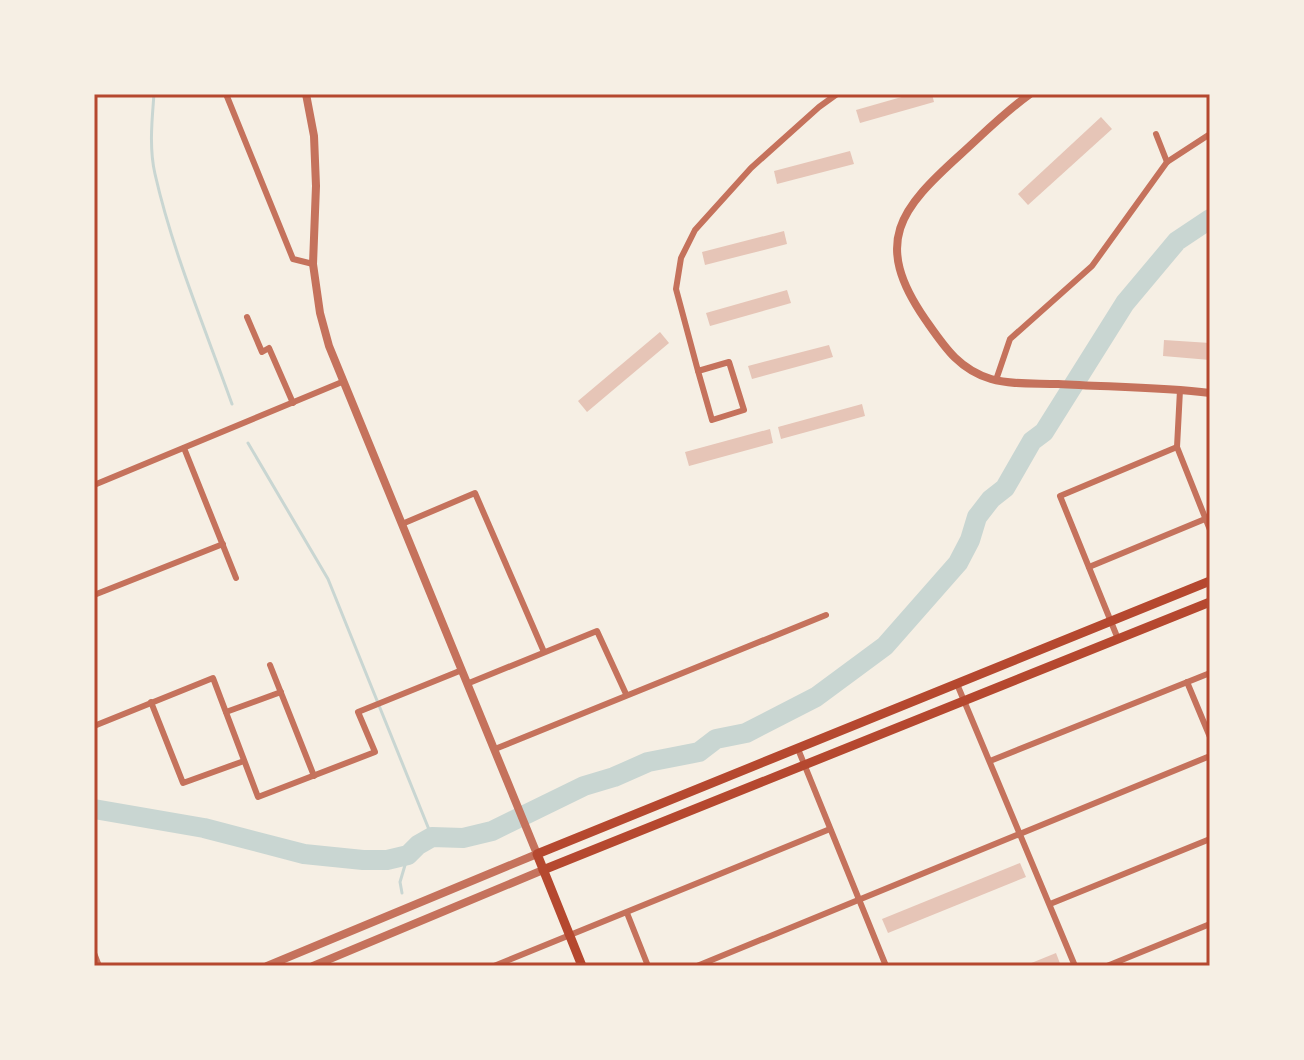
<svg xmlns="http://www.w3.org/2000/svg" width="1304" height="1060" viewBox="0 0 1304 1060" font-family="'DM Sans',sans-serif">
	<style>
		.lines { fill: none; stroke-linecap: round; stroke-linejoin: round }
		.stream { stroke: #c9d6d2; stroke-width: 3 }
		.river { stroke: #c9d6d2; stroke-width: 20 }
		.building { fill: #e6c5b7 }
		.minor { stroke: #c5725c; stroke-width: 6 }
		.tertiary { stroke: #c5725c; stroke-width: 8 }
		.secondary { stroke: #b5482f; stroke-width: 9 }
		.neatline { fill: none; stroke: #b5482f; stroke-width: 3 }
	</style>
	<rect width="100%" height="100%" fill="#f6efe4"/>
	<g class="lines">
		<g class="stream">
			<path d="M154,94C152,120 149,148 155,174C173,253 205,328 232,404"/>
			<polyline points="248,443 328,579 432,837"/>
			<polyline points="402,893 400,882 408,855"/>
		</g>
		<polyline class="river" points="94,809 204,828 304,854 363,860 387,860 408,855 418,845 432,837 463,838 492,831 584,786 614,777 648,762 699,752 716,739 746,733 816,697 885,646 958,563 970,540 977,517 991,499 1005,488 1032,441 1044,432 1125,303 1177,241 1210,219"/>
	</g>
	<g class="building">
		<polygon points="912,94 932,94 934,102 860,123 856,110"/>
		<polygon points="1101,117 1112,129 1028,205 1018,194"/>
		<polygon points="850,151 854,164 777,184 774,171"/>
		<polygon points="784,231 787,244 705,265 702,252"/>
		<polygon points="787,290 791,303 710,326 706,313"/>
		<polygon points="660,332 669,343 587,412 578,401"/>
		<polygon points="1164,340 1210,343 1210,360 1163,356"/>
		<polygon points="829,345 833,357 752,379 748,366"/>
		<polygon points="862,404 865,416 781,439 778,427"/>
		<polygon points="770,429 773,443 689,466 685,452"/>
		<polygon points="1020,863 1026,877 888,933 882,919"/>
		<polygon points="1056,953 1061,966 1024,966"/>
	</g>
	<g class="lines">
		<g class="minor">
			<polyline points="226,94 293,259 313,264"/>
			<polyline points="1156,134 1167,162"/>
			<polyline points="247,317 262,352 269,348 293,403"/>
			<polygon points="729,362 744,410 712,420 698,371"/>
			<polyline points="698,371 676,289 681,258 695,230 751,168 819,107 837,94"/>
			<polyline points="996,380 1010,339 1092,266 1167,162 1210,134"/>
			<polyline points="1180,390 1177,447 1210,530"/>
			<polyline points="184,448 236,578"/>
			<polyline points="94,485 342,382"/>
			<polyline points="402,524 475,493 544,652"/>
			<polyline points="1089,567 1205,519"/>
			<polyline points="94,595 223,544"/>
			<polyline points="1118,639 1060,496 1177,447"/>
			<polyline points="270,665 314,776"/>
			<polyline points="1187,682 1210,737"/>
			<polyline points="469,683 597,631 626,694"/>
			<polyline points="957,684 1075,966"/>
			<polyline points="151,702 183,783 244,761"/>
			<polyline points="226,712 281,692"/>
			<polyline points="94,726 213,678 258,797 375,752 358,712 462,670"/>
			<polyline points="495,749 826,615"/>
			<polyline points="798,749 886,966"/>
			<polyline points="990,761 1210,673"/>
			<polyline points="1050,904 1210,839"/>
			<polyline points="627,913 648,966"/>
			<polyline points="94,953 99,966"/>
			<polyline points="494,966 830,829"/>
			<polyline points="697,966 1210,756"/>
			<polyline points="1107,966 1210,924"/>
		</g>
		<g class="tertiary">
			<path d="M1030,94C1005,112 983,134 961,154C900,209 872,242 925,319C944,346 958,369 991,379C1012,385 1036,383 1058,384C1108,387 1160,387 1210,393"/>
			<polyline points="267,966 537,854 329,346 320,313 313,264 316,186 314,136 306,94"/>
			<polyline points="313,966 543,870"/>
		</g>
		<g class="secondary">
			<polyline points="543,870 1210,602"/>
			<polyline points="582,966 537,854 1210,581"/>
		</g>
	</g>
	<rect width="1304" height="1060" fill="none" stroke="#f6efe4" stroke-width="192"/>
	<rect x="96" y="96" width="1112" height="868" class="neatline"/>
</svg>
